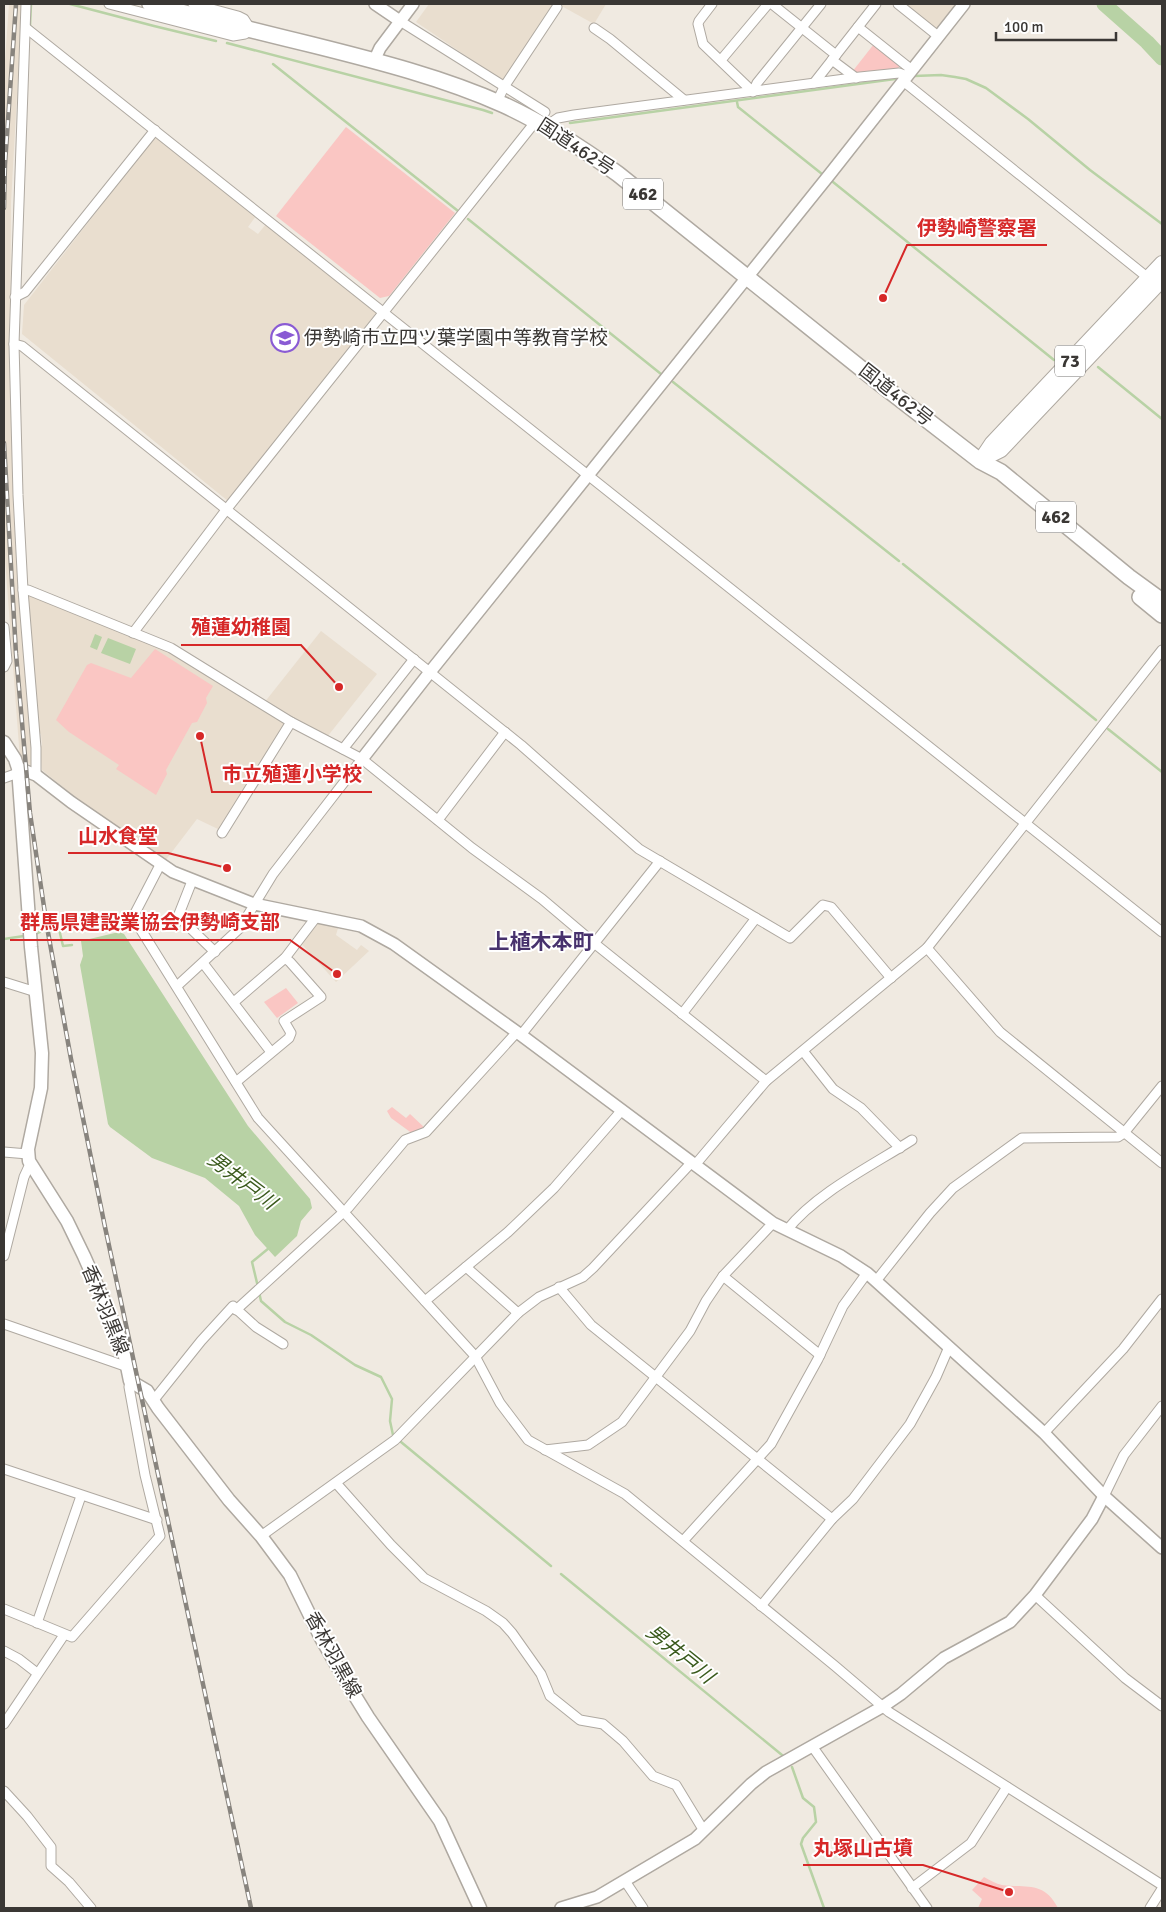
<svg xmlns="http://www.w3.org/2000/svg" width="1166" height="1912" viewBox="0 0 1166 1912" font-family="Signika,'Noto Sans JP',sans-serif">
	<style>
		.built { fill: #e9decf }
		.green { fill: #fac6c3 }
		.water { fill: #b8d2a5 }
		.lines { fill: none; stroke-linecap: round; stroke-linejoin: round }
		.stream { stroke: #b8d2a5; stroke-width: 2.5 }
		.river { stroke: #b8d2a5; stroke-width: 15 }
		.minor-casing { stroke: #afa9a1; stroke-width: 11 }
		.tertiary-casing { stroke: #afa9a1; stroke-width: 14 }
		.secondary-casing { stroke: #afa9a1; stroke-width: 15 }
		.primary-casing { stroke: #afa9a1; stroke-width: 16 }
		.trunk-casing { stroke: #afa9a1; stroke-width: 18 }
		.minor { stroke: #fff; stroke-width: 9 }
		.tertiary { stroke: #fff; stroke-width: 11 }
		.secondary { stroke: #fff; stroke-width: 12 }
		.primary { stroke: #fff; stroke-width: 14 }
		.trunk { stroke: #fff; stroke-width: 15 }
		.rail-casing { stroke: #88847e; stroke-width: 4.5 }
		.rail { stroke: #fff; stroke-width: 2.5; stroke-dasharray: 8; stroke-linecap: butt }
		.labels { text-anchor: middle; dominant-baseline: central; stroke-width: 4; stroke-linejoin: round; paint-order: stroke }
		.shield { fill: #fff; stroke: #757371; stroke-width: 1 }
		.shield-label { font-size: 18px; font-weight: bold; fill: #3a3734 }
		.street-label { font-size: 19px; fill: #3a3734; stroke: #fff }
		.poi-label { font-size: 19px; fill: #3a3734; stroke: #fff; text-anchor: start }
		.water-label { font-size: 20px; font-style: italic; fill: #3a5a1c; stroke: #fff }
		.quarter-label { font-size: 21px; font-weight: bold; fill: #47316c; stroke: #fff }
		.leader { fill: none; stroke: #d62828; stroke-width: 2 }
		.callout-dot { fill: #d62828; stroke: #fff; stroke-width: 2 }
		.callout-label { font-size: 20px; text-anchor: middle; font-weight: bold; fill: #d62828; stroke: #fff; stroke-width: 4; stroke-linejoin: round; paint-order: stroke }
	</style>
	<rect width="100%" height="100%" fill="#f0eae1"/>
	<g class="built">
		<polygon points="9,4 22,4 11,203 10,365 19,590 34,761 33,766 20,760 4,545 4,75"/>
		<polygon points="429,4 555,4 503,81 416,22"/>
		<polygon points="558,4 606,4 594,24"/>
		<polygon points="903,4 959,4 941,27 934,29"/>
		<polygon points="157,138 256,216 248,227 258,234 266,224 375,310 376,313 228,501 22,334 24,305 153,139"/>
		<polygon points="30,595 168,651 286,724 220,830 197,819 165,861 70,793 42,770 40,747 42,745 41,734 39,733 27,598"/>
		<polygon points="321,631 377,674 327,737 264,703"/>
		<polygon points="315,921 341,926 338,928 336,935 357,950 361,945 369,951 336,982 299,941"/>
	</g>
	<g class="green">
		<polygon points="874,44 900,64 898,69 856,75 852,72"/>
		<polygon points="346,127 455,213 389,296 380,298 276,216"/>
		<polygon points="155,649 213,686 206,698 207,703 197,722 192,723 166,770 167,774 156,795 116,769 119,765 69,732 56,720 87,665 91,663 131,678"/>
		<polygon points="286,988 298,1003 277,1018 264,1002"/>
		<polygon points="392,1107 406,1118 410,1114 426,1129 413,1134 391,1118 387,1111"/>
		<path d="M984,1877C990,1880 996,1884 1002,1885C1027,1888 1044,1881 1058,1908H978L982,1899L972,1890Z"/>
	</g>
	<g class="water">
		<polygon points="95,634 102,637 97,650 90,647"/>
		<polygon points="108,638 136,649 130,664 101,653"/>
		<polygon points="119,932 124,934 248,1126 310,1199 312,1208 301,1221 297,1236 275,1257 255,1235 239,1206 205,1178 152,1158 110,1127 108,1124 80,965 83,956 81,941"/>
	</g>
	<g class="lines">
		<g class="stream">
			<polyline points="31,4 30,26 32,28"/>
			<polyline points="70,4 154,26 216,41"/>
			<polyline points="227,43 483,110 492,113"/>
			<polyline points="273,64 458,211"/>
			<polyline points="914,76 941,75 955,77 966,79 986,88 1028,119 1090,170 1162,224"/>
			<polyline points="737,102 738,107 822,174"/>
			<polyline points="570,123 895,79"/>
			<polyline points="833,182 1054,360"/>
			<polyline points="468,219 661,374"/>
			<polyline points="1098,367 1162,419"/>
			<polyline points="673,382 899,561"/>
			<polyline points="903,564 1096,720"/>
			<polyline points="1108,729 1162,772"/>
			<polyline points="52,930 59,929 63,946 72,945"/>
			<polyline points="35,934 42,931"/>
			<polyline points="4,939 24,936"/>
			<polyline points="258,1287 252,1262 269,1248"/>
			<polyline points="259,1292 261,1301 285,1322 311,1335 355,1365 381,1377 392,1399 390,1421 393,1435"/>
			<polyline points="401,1442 551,1566"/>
			<polyline points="561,1574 782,1755"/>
			<polyline points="792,1767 803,1798 814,1807 816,1822 803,1838 801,1844 824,1908"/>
		</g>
		<polyline class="river" points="1104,4 1147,42 1162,58"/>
		<defs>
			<g id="minor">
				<polyline points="26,4 14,344 18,495 23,590 36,748 36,775"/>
				<polyline points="109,4 233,36 245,34 251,30 244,19 238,16 193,4"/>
				<polyline points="712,4 699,21 698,24 703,44 753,92 757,83 821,4"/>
				<polyline points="772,4 836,55"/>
				<polyline points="898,4 938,36"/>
				<polyline points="400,21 545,112"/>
				<polyline points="858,27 912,70"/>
				<polyline points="26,28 1162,932"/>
				<polyline points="594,28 610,39 684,100"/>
				<polyline points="721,60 768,4"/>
				<polyline points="832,60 856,78"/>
				<polyline points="903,81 1152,281"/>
				<polyline points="814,83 876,4"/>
				<polyline points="497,102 504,87 557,7"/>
				<polyline points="546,126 558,118 574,115 860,77 899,73 907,76"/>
				<polyline points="15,297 25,292 155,130"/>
				<polyline points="14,344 22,346 521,745 639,849 790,938 823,905 831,907 891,978"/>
				<polyline points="23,590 28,590 171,648 291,722 362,759 472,848 542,899 594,943 766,1081"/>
				<polyline points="4,627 7,661 4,667"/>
				<polyline points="133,633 226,510 536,121"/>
				<polyline points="343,749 414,659"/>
				<polyline points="4,778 18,773"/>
				<polyline points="438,820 505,732"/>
				<polyline points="222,833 291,722"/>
				<polyline points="160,865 133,917 258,1118 475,1356 500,1403 528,1440 625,1494 835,1666 889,1712 1162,1885"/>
				<polyline points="192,881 179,914 183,921 215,952"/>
				<polyline points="927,948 1000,1032 1162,1163"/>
				<polyline points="203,963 271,1052"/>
				<polyline points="4,982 36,992"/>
				<polyline points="177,986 240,928 273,874 362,759"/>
				<polyline points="234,1002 285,958 317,916"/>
				<polyline points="682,1014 756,918"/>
				<polyline points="521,1035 660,861"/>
				<polyline points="803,1051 833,1089 861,1108 900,1148"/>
				<polyline points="236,1082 289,1038 291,1033 284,1021 321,997 290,962 285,958"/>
				<polyline points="4,1152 28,1154"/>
				<polyline points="695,1165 766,1081 927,948 1162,650"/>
				<path d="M787,1230C816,1193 873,1165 912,1140"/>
				<polyline points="4,1256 24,1177 30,1164"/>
				<polyline points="466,1267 518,1313"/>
				<polyline points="723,1276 820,1355"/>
				<polyline points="876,1281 930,1213 953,1188 1022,1138 1118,1137 1124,1133 1162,1086"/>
				<polyline points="559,1287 591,1325 832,1519"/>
				<polyline points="425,1301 508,1232 554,1188 622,1110"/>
				<polyline points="236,1310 348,1208 405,1140 426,1132 517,1032"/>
				<polyline points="4,1324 122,1365 127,1366"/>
				<polyline points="153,1401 201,1341 233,1306 256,1327 283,1344"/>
				<polyline points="1044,1433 1123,1349 1162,1299"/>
				<polyline points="545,1450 588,1445 622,1422 690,1331 706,1301 723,1276 773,1223"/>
				<polyline points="4,1469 157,1520"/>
				<polyline points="336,1483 391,1545 424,1578 486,1611 503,1623 512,1633 541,1674 550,1696 580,1720 603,1724 623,1741 653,1776 676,1785 704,1831"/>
				<polyline points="1104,1496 1124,1455 1162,1406"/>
				<polyline points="261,1536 395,1440 518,1313 539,1297 583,1277 593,1268 692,1162"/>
				<polyline points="683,1541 771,1444 818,1359 843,1306 867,1273"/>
				<polyline points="1035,1595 1125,1678 1162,1706"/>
				<polyline points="761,1606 832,1519 853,1499 910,1424 936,1377 949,1347"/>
				<polyline points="4,1609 72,1637 160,1536 145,1475 129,1387 130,1381"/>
				<polyline points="37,1623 81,1496"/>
				<polyline points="4,1651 19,1659 37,1673"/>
				<polyline points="4,1724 64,1635"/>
				<polyline points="812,1746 927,1908"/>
				<polyline points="4,1791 27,1816 51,1847 51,1866 69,1882 91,1908"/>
				<polyline points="625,1881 643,1908"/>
				<polyline points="912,1888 971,1843 1007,1787"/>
				<polyline points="1150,1908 1162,1889"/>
			</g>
			<g id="tertiary">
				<polyline points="375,4 400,21"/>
				<polyline points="374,61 380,48 413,4"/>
				<polyline points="362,759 430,672 830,174 964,4"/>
				<polyline points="18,768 36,775 71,802 173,872 254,904 361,926 394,944 521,1035 773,1223 841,1256 867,1273 1044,1433 1104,1496 1162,1548"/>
				<polyline points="561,1908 597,1897 695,1839 751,1784 766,1772 882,1707 901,1694 944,1658 1010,1622 1035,1595 1092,1519 1104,1496"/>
			</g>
			<polyline id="secondary" points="4,742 15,759 18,768 31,947 42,1053 41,1088 28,1149 29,1161 67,1221 84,1256 122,1342 130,1381 147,1391 158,1408 229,1500 261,1536 290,1575 321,1638 344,1678 368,1717 440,1821 480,1908"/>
			<g id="primary">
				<polyline points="981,460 1001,450 1162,280"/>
				<polyline points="980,461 992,443 1162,263"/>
			</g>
			<g id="trunk">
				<path d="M150,4C204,18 258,32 313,45C377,61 444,78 504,105C545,124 582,148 618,174L878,382L980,461L1001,472L1129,577L1162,601"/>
				<polyline points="1140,597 1162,615"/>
			</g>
		</defs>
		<use href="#minor" class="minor-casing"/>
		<use href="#tertiary" class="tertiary-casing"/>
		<use href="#secondary" class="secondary-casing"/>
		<use href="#primary" class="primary-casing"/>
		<use href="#trunk" class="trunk-casing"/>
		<use href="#minor" class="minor"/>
		<use href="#tertiary" class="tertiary"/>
		<use href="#secondary" class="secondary"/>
		<use href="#primary" class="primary"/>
		<use href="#trunk" class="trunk"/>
		<defs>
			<g id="rail">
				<polyline points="4,208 5,164 16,4"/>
				<polyline points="4,443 16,654 30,813 47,927 71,1059 105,1227 251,1908"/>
			</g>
		</defs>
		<use href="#rail" class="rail-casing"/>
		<use href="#rail" class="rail"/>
	</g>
	<defs>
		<symbol id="school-ring" viewBox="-11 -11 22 22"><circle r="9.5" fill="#fff" stroke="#8a5bd4" stroke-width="1.5"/><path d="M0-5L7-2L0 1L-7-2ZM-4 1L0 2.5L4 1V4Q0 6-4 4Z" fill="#8a5bd4"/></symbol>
	</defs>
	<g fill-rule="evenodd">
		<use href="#school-ring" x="269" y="322" width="32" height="32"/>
	</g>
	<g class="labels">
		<g class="shield">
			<rect x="623" y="178.5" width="40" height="31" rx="4"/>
			<rect x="1055" y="345.5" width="30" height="31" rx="4"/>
			<rect x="1036" y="501.5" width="40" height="31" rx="4"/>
		</g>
		<g class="shield-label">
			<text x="643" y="194">462</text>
			<text x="1070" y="361">73</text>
			<text x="1056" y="517">462</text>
		</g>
		<g class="street-label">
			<text transform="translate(576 147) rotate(33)">国道462号</text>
			<text transform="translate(896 395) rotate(38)">国道462号</text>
			<text transform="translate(105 1310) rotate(68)">香林羽黒線</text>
			<text transform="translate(333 1655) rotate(61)">香林羽黒線</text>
		</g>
		<g class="poi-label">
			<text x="304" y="338">伊勢崎市立四ツ葉学園中等教育学校</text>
		</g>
		<g class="water-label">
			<text transform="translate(242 1181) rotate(37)">男井戸川</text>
			<text transform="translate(680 1654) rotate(39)">男井戸川</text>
		</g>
		<g class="quarter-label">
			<text x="541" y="942">上植木本町</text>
		</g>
	</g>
	<path class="leader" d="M883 298L907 245H1047M339 687L301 645H181M200 736L212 792H372M227 868L168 853H68M337 974L290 940H10M1009 1892L923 1865H803"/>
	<g class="callout-dot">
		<circle cx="883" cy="298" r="5"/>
		<circle cx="339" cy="687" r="5"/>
		<circle cx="200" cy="736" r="5"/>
		<circle cx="227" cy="868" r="5"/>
		<circle cx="337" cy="974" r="5"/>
		<circle cx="1009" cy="1892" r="5"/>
	</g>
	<g class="callout-label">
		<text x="977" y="235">伊勢崎警察署</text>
		<text x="241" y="634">殖蓮幼稚園</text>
		<text x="292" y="781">市立殖蓮小学校</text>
		<text x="118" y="843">山水食堂</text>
		<text x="150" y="929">群馬県建設業協会伊勢崎支部</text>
		<text x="863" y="1855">丸塚山古墳</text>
	</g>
	<rect width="1166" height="1912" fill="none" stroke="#3a3734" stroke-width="10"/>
	<path d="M996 32v8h120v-8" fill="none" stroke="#3a3734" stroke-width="2.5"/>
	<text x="1004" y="32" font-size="15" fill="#3a3734" stroke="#ffffff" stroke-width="4" paint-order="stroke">100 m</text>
</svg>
